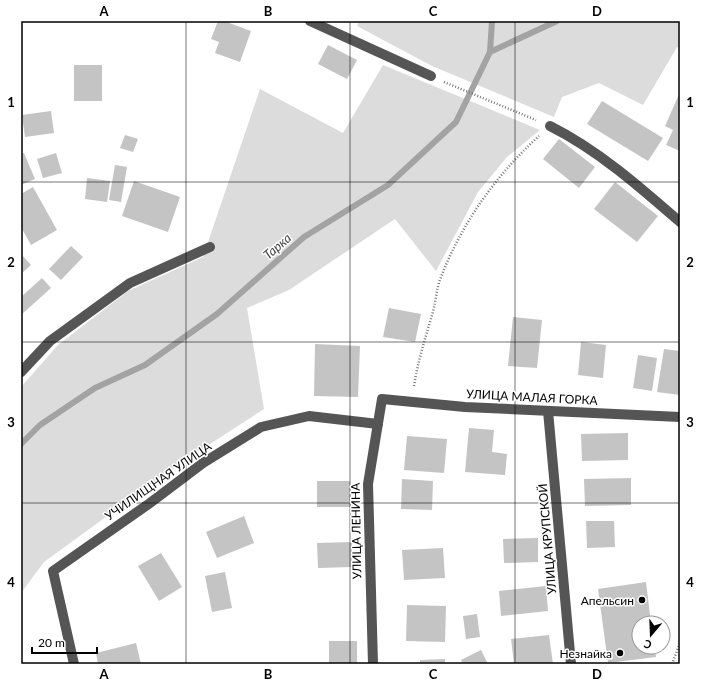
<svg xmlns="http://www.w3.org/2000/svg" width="701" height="685" viewBox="0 0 701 685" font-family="Lato,sans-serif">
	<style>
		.green { fill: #dcdcdc }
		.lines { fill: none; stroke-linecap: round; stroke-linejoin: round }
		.stream { stroke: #a3a3a3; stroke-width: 6 }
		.building { fill: #c4c4c4 }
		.path { stroke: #777; stroke-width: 2.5; stroke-dasharray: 1 2; stroke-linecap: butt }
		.minor { stroke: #555; stroke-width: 10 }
		.grid { fill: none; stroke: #000; stroke-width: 1; stroke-opacity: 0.55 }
		.poi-dot { fill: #000; stroke: #fff; stroke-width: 1.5 }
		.labels { text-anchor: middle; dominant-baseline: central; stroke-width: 3; stroke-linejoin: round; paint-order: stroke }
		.street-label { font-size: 12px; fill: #000; stroke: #fff }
		.poi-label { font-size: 12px; fill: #000; stroke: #fff; text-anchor: end }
		.water-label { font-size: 13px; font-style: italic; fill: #444; stroke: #fff }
		.neatline { fill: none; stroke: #000; stroke-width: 1.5 }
		.grid-label { font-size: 13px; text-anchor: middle; font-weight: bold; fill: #000 }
	</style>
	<rect width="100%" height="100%" fill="#fff"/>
	<g class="green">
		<polygon points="359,21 680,21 680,48 677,47 643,105 599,83 562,97 554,117 432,66 357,26"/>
		<polygon points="383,65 540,130 507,157 478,192 436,271 395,219 289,290 247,308 264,409 176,466 44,562 21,593 21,387 58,345 128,291 203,257 260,89 343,133"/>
	</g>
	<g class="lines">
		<g class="stream">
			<polyline points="490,52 557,21"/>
			<polyline points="21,444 40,425 95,388 145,365 217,314 304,237 388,185 456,122 490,52 492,21"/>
		</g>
	</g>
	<g class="building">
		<polygon points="218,21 224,21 251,31 240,62 215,53 219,42 211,39"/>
		<polygon points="328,45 357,60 347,79 318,64"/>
		<rect x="74" y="65" width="28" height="36"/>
		<polygon points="680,92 680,151 666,145 673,130 665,126"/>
		<polygon points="602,101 663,138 648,161 587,124"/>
		<polygon points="51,111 54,133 25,137 22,115"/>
		<polygon points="125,135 138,139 133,152 120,148"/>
		<polygon points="559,139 595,167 579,188 543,159"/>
		<polygon points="24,153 35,179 21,185 21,154"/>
		<polygon points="56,153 62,173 43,178 37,159"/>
		<polygon points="115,165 127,167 121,202 109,200"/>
		<polygon points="87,178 110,181 107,202 85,199"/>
		<polygon points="134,181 180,197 168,232 122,216"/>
		<polygon points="615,182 658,216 637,242 594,209"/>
		<polygon points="33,187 57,230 31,245 21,227 21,194"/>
		<polygon points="71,246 83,257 61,280 49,269"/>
		<polygon points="21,254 31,265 21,274"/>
		<polygon points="42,278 51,288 21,315 21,297"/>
		<polygon points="389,308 421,314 415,342 383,337"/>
		<polygon points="513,317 542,320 537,368 508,366"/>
		<polygon points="581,342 606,345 603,378 578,375"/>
		<polygon points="315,344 360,346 358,397 314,396"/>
		<polygon points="664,349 680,351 680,395 657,392"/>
		<polygon points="638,355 657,358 652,391 633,388"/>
		<polygon points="469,428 494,430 492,452 507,454 505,475 465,472"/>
		<polygon points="628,433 628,460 582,461 581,434"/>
		<polygon points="407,436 447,439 444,473 404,470"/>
		<polygon points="631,478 631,505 585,506 584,479"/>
		<polygon points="402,479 433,481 432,510 401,509"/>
		<polygon points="317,481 350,481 351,507 317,507"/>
		<polygon points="244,516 254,543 217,558 206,532"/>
		<polygon points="586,521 614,521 615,547 587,548"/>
		<polygon points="538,538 538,562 504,563 503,539"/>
		<polygon points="352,542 352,567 318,568 317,543"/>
		<polygon points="443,548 445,578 404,580 402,550"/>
		<polygon points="161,553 182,587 159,601 138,566"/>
		<polygon points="225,572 232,608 212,612 205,576"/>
		<polygon points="646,582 651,623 639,623 639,647 655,647 656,657 608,663 598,589"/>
		<polygon points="546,586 548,611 501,616 499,591"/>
		<polygon points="407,605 446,606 445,642 406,641"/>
		<polygon points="477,614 480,637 466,639 463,616"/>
		<polygon points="549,635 553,664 514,664 511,639"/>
		<rect x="329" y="641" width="28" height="23"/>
		<polygon points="136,643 141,664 98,664 96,653"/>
		<polygon points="481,650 488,664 463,664 461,660"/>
		<polygon points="445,659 445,664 420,664 420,660"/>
	</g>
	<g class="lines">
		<g class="path">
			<polyline points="444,82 536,120"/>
			<path d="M414,386C418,361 425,339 432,315C436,303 436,289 441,277C462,223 496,175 539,136"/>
			<polyline points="672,664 680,643"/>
		</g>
		<g class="minor">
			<polyline points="310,21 431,76"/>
			<path d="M550,126C598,150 640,187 680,222"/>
			<polyline points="21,372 50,341 130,283 210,247"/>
			<polyline points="548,411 571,664"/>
			<polyline points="74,664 53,571 150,503 203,463 261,427 309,416 378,424"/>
			<polyline points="373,664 368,484 382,399 465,407 680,417"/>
		</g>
	</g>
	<path class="grid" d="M186,21V664M350,21V664M515,21V664M21,182H680M21,342H680M21,503H680"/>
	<g class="poi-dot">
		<circle cx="642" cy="600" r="4"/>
		<circle cx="620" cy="653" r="4"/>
	</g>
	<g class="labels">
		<g class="street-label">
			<text transform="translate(532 397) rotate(3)">УЛИЦА МАЛАЯ ГОРКА</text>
			<text transform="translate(158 481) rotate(-35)">УЧИЛИЩНАЯ УЛИЦА</text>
			<text transform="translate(356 531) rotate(-91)">УЛИЦА ЛЕНИНА</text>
			<text transform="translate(547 539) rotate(-95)">УЛИЦА КРУПСКОЙ</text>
		</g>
		<g class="poi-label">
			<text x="634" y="600">Апельсин</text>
			<text x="612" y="653">Незнайка</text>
		</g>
		<g class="water-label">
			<text transform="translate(277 246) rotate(-41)">Тарка</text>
		</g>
	</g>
	<rect width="701" height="685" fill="none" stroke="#ffffff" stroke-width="44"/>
	<g transform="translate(651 635) rotate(199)"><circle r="19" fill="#ffffff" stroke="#999999"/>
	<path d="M0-3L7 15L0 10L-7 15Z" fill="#000000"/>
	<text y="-6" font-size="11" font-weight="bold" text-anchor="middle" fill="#000000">С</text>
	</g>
	<path d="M32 647v6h65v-6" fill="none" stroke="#000000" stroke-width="2"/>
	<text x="38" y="647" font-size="12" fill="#000000" stroke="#ffffff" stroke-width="3" paint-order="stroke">20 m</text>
	<rect x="22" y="22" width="657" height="641" class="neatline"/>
	<g class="grid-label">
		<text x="104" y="16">A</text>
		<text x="268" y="16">B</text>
		<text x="433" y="16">C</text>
		<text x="597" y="16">D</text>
		<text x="11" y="107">1</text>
		<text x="690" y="107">1</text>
		<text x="11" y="267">2</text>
		<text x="690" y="267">2</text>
		<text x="11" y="427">3</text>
		<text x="690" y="427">3</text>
		<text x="11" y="587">4</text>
		<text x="690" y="587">4</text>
		<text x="104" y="679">A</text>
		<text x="268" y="679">B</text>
		<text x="433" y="679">C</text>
		<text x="597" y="679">D</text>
	</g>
</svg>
